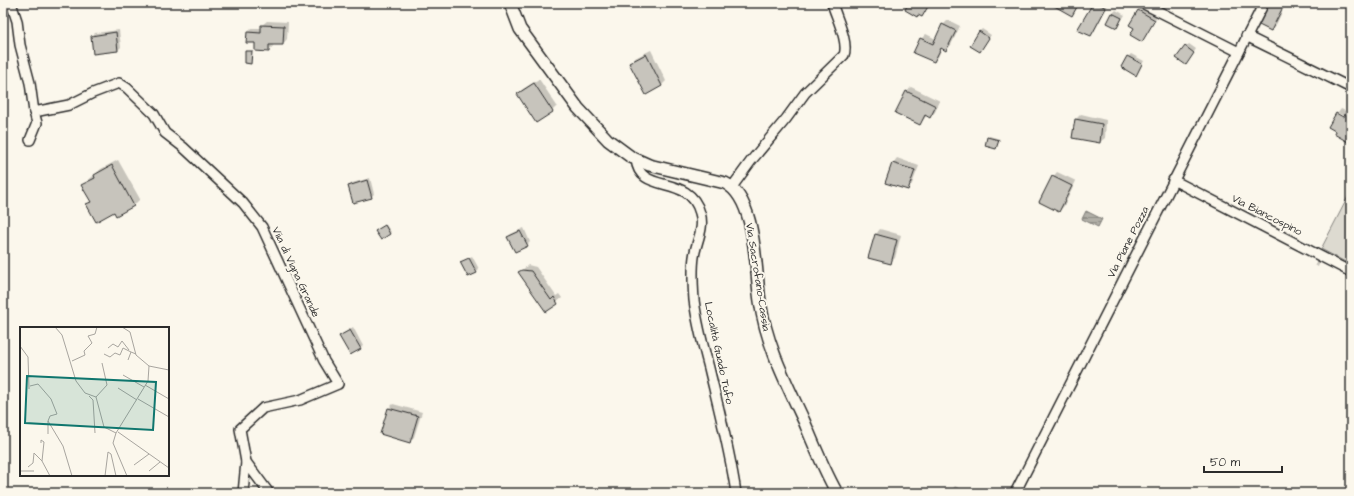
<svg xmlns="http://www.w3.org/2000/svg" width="1354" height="496" viewBox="0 0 1354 496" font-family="'Architects Daughter',sans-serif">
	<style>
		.park { fill: #dddad0; stroke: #84827e }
		.water { fill: url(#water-rules); stroke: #7b7a75 }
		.shadow { fill: #0003 }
		.building { fill: #c7c4bc; stroke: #2b2b2b }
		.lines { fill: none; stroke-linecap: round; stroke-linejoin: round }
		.minor-casing { stroke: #2b2b2b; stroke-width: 12 }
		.tertiary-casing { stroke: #2b2b2b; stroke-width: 14 }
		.minor { stroke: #fbf7ec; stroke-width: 9 }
		.tertiary { stroke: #fbf7ec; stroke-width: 11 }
		.labels { text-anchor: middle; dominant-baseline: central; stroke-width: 4; stroke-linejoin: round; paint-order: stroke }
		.street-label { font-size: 11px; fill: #2b2b2b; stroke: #fbf7ec }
		.inset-road { fill: none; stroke: #a8a59f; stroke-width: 1 }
		.view { fill: #0f766e; fill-opacity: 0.15; stroke: #0f766e; stroke-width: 2 }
		.inset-edge { fill: none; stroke: #2b2b2b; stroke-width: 2 }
	</style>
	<defs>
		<pattern id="water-rules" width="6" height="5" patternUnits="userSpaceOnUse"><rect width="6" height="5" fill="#b1afa7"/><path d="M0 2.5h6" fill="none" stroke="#908f88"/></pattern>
	</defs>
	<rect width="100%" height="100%" fill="#fbf7ec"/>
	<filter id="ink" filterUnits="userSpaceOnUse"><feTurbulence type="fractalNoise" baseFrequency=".025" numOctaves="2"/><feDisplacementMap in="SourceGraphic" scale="8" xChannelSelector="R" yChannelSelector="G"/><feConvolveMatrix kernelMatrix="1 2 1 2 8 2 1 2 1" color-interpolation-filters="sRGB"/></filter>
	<g filter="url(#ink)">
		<polygon class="park" points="1351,191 1351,265 1321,249"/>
		<polygon class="water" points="1086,211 1102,219 1098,227 1082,219"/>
		<g class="shadow">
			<polygon points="1050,3 1080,3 1076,10 1072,15"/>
			<polygon points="1094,3 1105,3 1108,5 1094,32 1091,35"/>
			<polygon points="1266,3 1286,3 1276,25 1271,30"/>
			<polygon points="1141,7 1157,16 1142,41 1135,28 1138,10"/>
			<polygon points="1116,10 1125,15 1117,27 1113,13"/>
			<polygon points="948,20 960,26 951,45 946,50 942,48 938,57 933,61 921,39 926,34 936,39 943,25"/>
			<polygon points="267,21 288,22 287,39 283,44 274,44 273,46 269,51 256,42 248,32 252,28 262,28 262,25"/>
			<polygon points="982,29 991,35 980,51 979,32"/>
			<polygon points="119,30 121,47 118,50 92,36 95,33"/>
			<polygon points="1189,44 1196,49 1188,61 1186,47"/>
			<polygon points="651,50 666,81 662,85 631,63 635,58"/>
			<polygon points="1131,54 1144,61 1136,75 1128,57"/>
			<polygon points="539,79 557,106 552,111 537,121 518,94 523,89"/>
			<polygon points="911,87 940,101 935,112 930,117 927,115 920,124 907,92"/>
			<polygon points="1341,109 1348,112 1350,110 1351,111 1351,139 1350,138 1348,140 1347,120 1348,118 1338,113"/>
			<polygon points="1081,114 1106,120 1105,138 1100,142 1073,137 1076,119"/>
			<polygon points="989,136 1000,139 996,148 986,145"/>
			<polygon points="897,158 919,166 912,184 908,189 886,182 893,163"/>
			<polygon points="118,160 140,199 134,205 117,214 115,211 87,204 91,201 83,185 101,169"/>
			<polygon points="1057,172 1076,181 1064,206 1059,211 1053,177"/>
			<polygon points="370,178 374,194 371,197 349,186 352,183"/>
			<polygon points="386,225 391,232 381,238 378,230"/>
			<polygon points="524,228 530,242 527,245 508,237 511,234"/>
			<polygon points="880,229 901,235 895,258 891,262 870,257 876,234"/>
			<polygon points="472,256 479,269 476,272 462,262"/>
			<polygon points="1317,261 1320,262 1318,267 1315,265"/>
			<polygon points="528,265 536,267 556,296 559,294 562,298 546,311 520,272"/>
			<polygon points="353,327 363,346 360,348 340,336"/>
			<polygon points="393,404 422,412 414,437 410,441 381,433 389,408"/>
			<polygon points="955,486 963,490 961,493 944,493 948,489 951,491"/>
		</g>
		<g class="building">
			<polygon points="908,3 930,3 922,17 918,15 917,17 905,10"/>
			<polygon points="1049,3 1079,3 1072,16"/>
			<polygon points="1093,3 1097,3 1106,8 1091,36 1077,30"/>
			<polygon points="1265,3 1285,3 1271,31 1255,23"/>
			<polygon points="1138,10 1155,20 1142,42 1130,35 1134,28 1129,25"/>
			<polygon points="1112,13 1122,18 1117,28 1107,23"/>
			<polygon points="942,24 956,31 946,51 941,48 934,62 913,53 920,38 933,44"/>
			<polygon points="261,25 284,26 283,45 269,45 269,52 255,51 255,43 246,43 247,32 261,33"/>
			<polygon points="979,31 989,38 980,52 970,46"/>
			<polygon points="116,32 118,51 93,54 91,36"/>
			<polygon points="1185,46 1194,53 1186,65 1176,58"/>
			<polygon points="245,51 252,51 251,64 245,63"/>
			<polygon points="646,54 662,86 646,95 629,63"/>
			<polygon points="1127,56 1142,64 1136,76 1121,67"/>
			<polygon points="534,83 553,112 536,123 517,94"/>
			<polygon points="906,91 936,106 930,118 925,115 920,125 895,113"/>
			<polygon points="1336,113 1343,117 1344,114 1351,118 1351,140 1349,139 1348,142 1334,134 1335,131 1328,127"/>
			<polygon points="1075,119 1102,124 1100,143 1072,138"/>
			<polygon points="987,137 999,140 996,149 985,146"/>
			<polygon points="892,163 915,170 908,190 885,183"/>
			<polygon points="112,165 134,206 116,216 114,212 96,222 86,204 91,202 81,185 95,178 94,175"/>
			<polygon points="1052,176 1072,186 1059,212 1039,202"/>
			<polygon points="367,180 372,198 353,203 348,186"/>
			<polygon points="385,225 390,234 381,240 375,231"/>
			<polygon points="520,231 528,246 515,252 507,237"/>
			<polygon points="875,234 897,240 891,264 868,258"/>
			<polygon points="469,258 477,273 468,277 460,262"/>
			<polygon points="522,270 531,271 551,300 554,297 558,304 546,312 518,272"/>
			<polygon points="350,330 361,349 350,355 339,336"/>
			<polygon points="388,408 418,416 410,443 380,434"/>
		</g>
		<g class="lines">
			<defs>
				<g id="minor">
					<polyline points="11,3 17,21 20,45 30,83 34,112 37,123 30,140"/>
					<polyline points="1142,3 1239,52"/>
					<polyline points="1246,36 1351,88"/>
					<polyline points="34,112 69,105 93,93 119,83 127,88 154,114 165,133 183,147 243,203 262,227 324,361 338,384 300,400 263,408 240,429 246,462 269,493"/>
					<path d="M636,159C639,196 689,172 700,213C705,228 696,242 694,257C692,271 693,286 694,300C697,323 703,346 709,368C719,410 730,451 736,493"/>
					<polyline points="1173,180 1351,272"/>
					<path d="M732,187L751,161L786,119L805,93L844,55C849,42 836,17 832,3"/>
					<polyline points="243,493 246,462"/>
					<polyline points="1015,493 1264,3"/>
				</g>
				<path id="tertiary" d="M510,3L520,29L578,108L608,140L631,157L649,165L725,183C757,199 755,270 760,301C766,344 786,382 804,421C814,445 824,470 837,493"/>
			</defs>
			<use href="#minor" class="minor-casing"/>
			<use href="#tertiary" class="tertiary-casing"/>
			<use href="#minor" class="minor"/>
			<use href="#tertiary" class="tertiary"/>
		</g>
	</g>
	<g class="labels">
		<g class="street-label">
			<text transform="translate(1267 215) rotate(27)">Via Biancospino</text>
			<text transform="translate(1128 242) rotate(-63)">Via Piane Pozza</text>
			<text transform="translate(296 272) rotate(65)">Viia di Vigna Grande</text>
			<text transform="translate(758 277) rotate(81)">Via Sacrofano-Cassia</text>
			<text transform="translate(719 353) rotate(78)">Località Guado Tufo</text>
		</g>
	</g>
	<g transform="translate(20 327)">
		<rect width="149" height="149" fill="#fbf7ec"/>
		<path class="inset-road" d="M35,0L42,8L56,54L65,66L76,70L84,100L96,106L93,116L107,149M102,0L110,5L116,28L129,39M0,19L8,30L9,62M88,21L93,17L98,20L102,14L109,23M84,27L90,30L95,26L100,28L103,21L111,25M108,33L111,25L116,27M52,34L65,28L64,24L72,16L68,9L75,7L77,0M103,48L124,60M125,58L149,72M10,59L18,57L31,72L37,87L30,89L28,94L43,119L52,149M98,61L117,73M69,69L73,73L75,106M76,70L87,58L82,36M118,72L149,90M98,105L149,141M96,106L128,54L129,39L149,43M28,107V94M21,116V113L24,115L22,134L30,149M114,138L129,127M8,140L13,136L14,126L22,134M0,144H14M129,144L140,135M85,149L88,125L91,127L96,149"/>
		<path class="view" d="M7,49L136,55L133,103L5,96Z"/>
		<rect width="149" height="149" class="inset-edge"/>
	</g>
	<rect width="1354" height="496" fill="none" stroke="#fbf7ec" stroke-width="16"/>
	<rect x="8" y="8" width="1338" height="480" fill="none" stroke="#2b2b2b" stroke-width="1.5" filter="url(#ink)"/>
	<path d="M1204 466v6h78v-6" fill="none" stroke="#2b2b2b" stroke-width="2"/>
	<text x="1210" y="466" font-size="12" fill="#2b2b2b" stroke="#fbf7ec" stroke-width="3" paint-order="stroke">50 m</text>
</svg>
